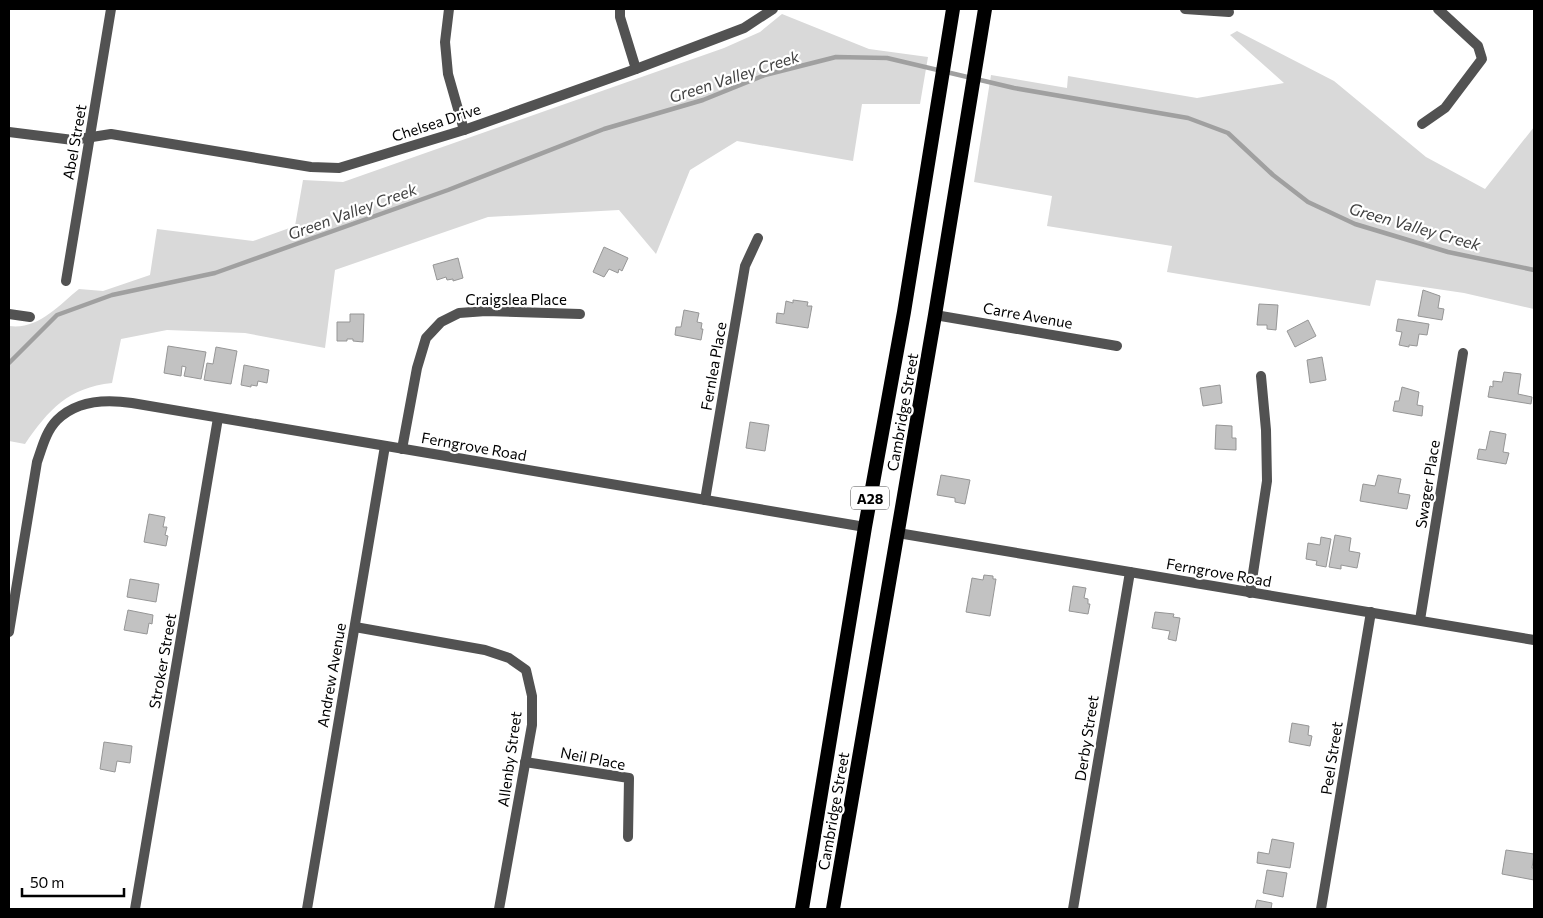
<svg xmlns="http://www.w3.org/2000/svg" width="1543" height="918" viewBox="0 0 1543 918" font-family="Commissioner,sans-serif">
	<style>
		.green { fill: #d9d9d9 }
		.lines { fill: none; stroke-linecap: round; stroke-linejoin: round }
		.stream { stroke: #a0a0a0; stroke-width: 4.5 }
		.building { fill: #c2c2c2; stroke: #969696 }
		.minor { stroke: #525252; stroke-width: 10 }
		.trunk { stroke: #000; stroke-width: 14 }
		.labels { text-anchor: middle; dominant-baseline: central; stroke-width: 4.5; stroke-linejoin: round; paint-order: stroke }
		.shield { fill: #fff; stroke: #4c4c4c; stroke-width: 1 }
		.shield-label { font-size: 14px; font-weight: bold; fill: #000 }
		.street-label { font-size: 15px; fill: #000; stroke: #fff }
		.water-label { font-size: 16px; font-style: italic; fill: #414141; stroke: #fff }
	</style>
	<rect width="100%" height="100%" fill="#fff"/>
	<g class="green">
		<path d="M782,14L869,49L928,57L920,104H862L853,161L737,141L690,170L656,254L619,210L488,217L335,270L325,348L245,333L167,330L121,339L112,383C68,388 49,409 25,444L9,441V326C38,330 58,306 79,289L103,291L150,275L157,229L253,241L295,226L303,180L343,182L724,48L760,32Z"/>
		<polygon points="1237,31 1334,81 1426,157 1485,189 1534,127 1534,309 1464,293 1376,280 1370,306 1167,272 1172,246 1047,226 1052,196 974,182 991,75 1067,88 1068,76 1197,98 1284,83 1230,35"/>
	</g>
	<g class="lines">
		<polyline class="stream" points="9,363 57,315 112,295 215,273 448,190 604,129 703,100 765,75 836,57 887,58 1014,88 1188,118 1228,133 1273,175 1308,202 1355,224 1448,252 1534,270"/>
	</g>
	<g class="building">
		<polygon points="604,247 628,258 622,271 619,269 618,273 609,269 604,277 593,272"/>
		<polygon points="458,258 463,278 453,281 453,279 447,280 446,277 437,280 433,265"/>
		<polygon points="1423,290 1440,296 1438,308 1444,309 1442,320 1418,316"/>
		<polygon points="793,300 808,302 807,306 812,306 808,328 776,323 777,313 784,314 786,301 793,303"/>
		<polygon points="1259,304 1278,305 1276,330 1267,329 1267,325 1257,325"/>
		<polygon points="684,310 699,313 697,322 702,323 701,329 703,329 701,340 675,335 676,327 681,327"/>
		<polygon points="350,314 364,314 363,342 353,341 353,339 347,339 347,341 337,341 337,322 350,322"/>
		<polygon points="1398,319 1429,324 1427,335 1419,334 1417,346 1409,345 1409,347 1399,345 1402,332 1396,331"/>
		<polygon points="1308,320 1316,336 1295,347 1287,331"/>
		<polygon points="168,346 206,352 201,379 184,376 186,367 182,366 181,376 164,373"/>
		<polygon points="216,347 237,351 231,384 204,380 207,363 213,364"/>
		<polygon points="1322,357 1326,380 1310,383 1307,360"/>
		<polygon points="244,365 269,370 267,383 258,381 257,386 251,385 251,387 241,385"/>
		<polygon points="1504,372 1521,374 1518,394 1532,397 1531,404 1488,397 1490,386 1493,387 1493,381 1502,382"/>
		<polygon points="1220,385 1222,403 1203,406 1200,388"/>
		<polygon points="1402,387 1419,392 1417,405 1423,406 1422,416 1393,411 1395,401 1399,401"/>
		<polygon points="750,422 769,425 765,451 746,448"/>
		<polygon points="1216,425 1232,426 1232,438 1236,438 1236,450 1215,449"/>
		<polygon points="1490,431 1506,434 1503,452 1509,453 1506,464 1477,459 1479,449 1486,450"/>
		<polygon points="941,475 970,480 965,504 955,502 955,498 937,495"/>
		<polygon points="1378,475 1401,479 1398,493 1410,495 1407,509 1360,501 1363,484 1375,486"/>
		<polygon points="149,514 165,517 163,527 167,527 165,535 168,536 166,546 144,542"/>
		<polygon points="1335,535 1351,538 1349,551 1360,553 1357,568 1341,565 1341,569 1329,567"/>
		<polygon points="1321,537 1331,539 1326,567 1316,565 1317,561 1306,559 1308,543 1320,545"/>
		<polygon points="984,575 993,576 993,579 996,579 990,616 966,612 972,578 983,580"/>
		<polygon points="130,579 159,584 156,602 127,597"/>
		<polygon points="1073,586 1086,588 1084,598 1088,599 1088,604 1090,604 1088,614 1069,611"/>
		<polygon points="128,610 153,615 152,624 149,623 147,634 124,630"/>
		<polygon points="1155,612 1174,614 1173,617 1180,618 1176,641 1168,639 1170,631 1152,628"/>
		<polygon points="1292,723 1309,726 1308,735 1312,736 1310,746 1289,742"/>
		<polygon points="104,742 132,746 130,763 117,761 115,772 100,769"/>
		<polygon points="1272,839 1294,843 1290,868 1257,863 1258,852 1269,854"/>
		<polygon points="1506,850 1534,854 1532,868 1534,868 1534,880 1502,874"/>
		<polygon points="1267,870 1287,873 1283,897 1263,893"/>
		<polygon points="1257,900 1272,903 1271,909 1255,909"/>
	</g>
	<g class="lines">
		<g class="minor">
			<polyline points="449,9 445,42 448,74 464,130"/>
			<polyline points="620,9 620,17 636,69"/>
			<polyline points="1185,9 1229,12"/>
			<polyline points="1422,124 1445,108 1482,59 1478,46 1438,9"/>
			<polyline points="9,132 73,140 111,134 311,167 339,168 464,130 636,69 744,28 773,9"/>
			<polyline points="66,281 111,9"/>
			<polyline points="9,314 30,317"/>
			<polyline points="935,315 1117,346"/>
			<polyline points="402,449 417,368 426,338 441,322 459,313 486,311 580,314"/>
			<polyline points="705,500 745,266 758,238"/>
			<polyline points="898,533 1534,640"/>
			<polyline points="1250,593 1267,481 1266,430 1261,376"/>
			<polyline points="1420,620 1463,353"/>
			<polyline points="355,627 485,650 509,658 526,670 532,696 532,725 499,909"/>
			<path d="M9,632L37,462C42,448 46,431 57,420C77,400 106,399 132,403L865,527"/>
			<polyline points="525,762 629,778 628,837"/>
			<polyline points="135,909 218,418"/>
			<polyline points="307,909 385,446"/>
			<polyline points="1073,909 1130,572"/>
			<polyline points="1321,909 1371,612"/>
		</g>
		<g class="trunk">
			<polyline points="802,909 865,527 904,312 953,9"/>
			<polyline points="833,909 935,315 985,9"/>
		</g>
	</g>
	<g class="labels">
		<rect class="shield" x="851" y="486.5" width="38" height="23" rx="4"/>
		<g class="shield-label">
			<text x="870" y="498">A28</text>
		</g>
		<g class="street-label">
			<text transform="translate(436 122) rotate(-18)">Chelsea Drive</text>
			<text transform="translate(74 142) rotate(-80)">Abel Street</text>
			<text x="516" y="299">Craigslea Place</text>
			<text transform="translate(1028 315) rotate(10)">Carre Avenue</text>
			<text transform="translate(713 366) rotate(-80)">Fernlea Place</text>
			<text transform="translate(902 412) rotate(-80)">Cambridge Street</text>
			<text transform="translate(474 446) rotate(10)">Ferngrove Road</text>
			<text transform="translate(1427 484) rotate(-81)">Swager Place</text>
			<text transform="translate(1219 572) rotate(10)">Ferngrove Road</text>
			<text transform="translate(162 661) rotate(-80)">Stroker Street</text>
			<text transform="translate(331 675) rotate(-80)">Andrew Avenue</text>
			<text transform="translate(1086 738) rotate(-81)">Derby Street</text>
			<text transform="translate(593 758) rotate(11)">Neil Place</text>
			<text transform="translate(1331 758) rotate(-81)">Peel Street</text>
			<text transform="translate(509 759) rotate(-82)">Allenby Street</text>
			<text transform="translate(833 811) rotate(-80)">Cambridge Street</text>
		</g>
		<g class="water-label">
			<text transform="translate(734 76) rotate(-18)">Green Valley Creek</text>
			<text transform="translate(352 211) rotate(-20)">Green Valley Creek</text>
			<text transform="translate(1415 226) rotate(16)">Green Valley Creek</text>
		</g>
	</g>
	<rect width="1543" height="918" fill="none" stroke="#000000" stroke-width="20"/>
	<path d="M22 888v8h102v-8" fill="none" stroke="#000000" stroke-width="2.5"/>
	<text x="30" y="888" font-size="15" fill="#000000" stroke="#ffffff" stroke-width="4" paint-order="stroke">50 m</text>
</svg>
